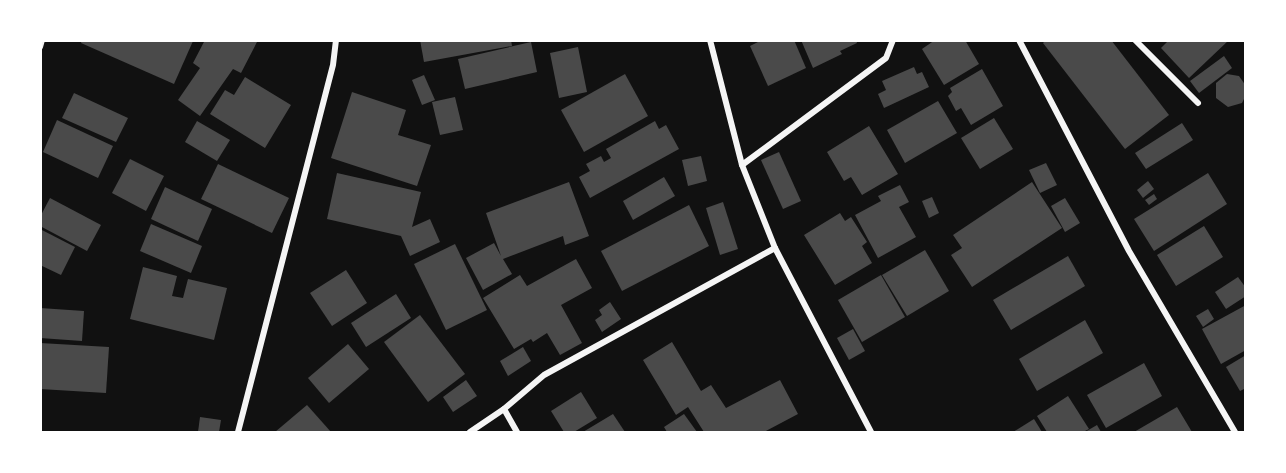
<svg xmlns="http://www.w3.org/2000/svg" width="1286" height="473" viewBox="0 0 1286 473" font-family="Manrope,sans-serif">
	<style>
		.building { fill: #4a4a4a }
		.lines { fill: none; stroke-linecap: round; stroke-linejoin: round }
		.minor { stroke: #f5f5f5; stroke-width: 6 }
	</style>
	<rect width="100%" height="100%" fill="#111"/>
	<g class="building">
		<polygon points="82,40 191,40 193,41 174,84 81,43"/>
		<polygon points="205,40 258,40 241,73 233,69 200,116 178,100 200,68 193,63"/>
		<polygon points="420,40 511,40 512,46 424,62"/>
		<polygon points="762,40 794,40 806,68 768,86 750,46"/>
		<polygon points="801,40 856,40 857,43 840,51 842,54 813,68"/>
		<polygon points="935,40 965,40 979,64 944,85 922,49"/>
		<polygon points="1046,40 1111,40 1169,115 1125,149 1043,43"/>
		<polygon points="1169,40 1229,40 1189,78 1161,48"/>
		<polygon points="531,42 537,72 465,89 458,59"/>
		<polygon points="578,47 587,92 559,98 550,53"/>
		<polygon points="1224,56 1232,68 1199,93 1190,81"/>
		<polygon points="914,67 917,74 922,72 929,87 884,108 878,94 886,90 882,81"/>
		<polygon points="982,69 1003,106 971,125 961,108 956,111 948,96 952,92 950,88"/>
		<polygon points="625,74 648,116 584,152 561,110"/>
		<polygon points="1227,74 1239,76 1246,86 1246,95 1242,103 1228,107 1216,98 1216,83"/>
		<polygon points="424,75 435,100 422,105 412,80"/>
		<polygon points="245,77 291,105 265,148 210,114 225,90 234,95"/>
		<polygon points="352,92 406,110 398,135 431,145 417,186 331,158"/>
		<polygon points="74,93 128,118 116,142 62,118"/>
		<polygon points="455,97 463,130 440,135 432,102"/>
		<polygon points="938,101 957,133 905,163 887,130"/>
		<polygon points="994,118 1013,149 980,169 961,138"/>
		<polygon points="57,120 113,146 98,178 43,152"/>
		<polygon points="197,121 230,140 217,161 185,142"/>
		<polygon points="655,121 659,129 666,125 679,149 590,198 579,177 590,171 586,164 601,156 604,162 611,158 606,149"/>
		<polygon points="1182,123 1193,140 1146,169 1135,153"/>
		<polygon points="869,126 898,174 862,195 851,177 844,181 827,152"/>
		<polygon points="779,152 801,201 783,209 761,160"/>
		<polygon points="701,156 707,181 688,186 682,160"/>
		<polygon points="130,159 164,176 146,211 112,193"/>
		<polygon points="1046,163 1057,185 1040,193 1029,170"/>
		<polygon points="218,164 289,198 272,233 201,199"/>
		<polygon points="337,173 421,192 412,227 430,219 440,242 410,256 401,236 327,219"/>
		<polygon points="1208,173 1227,204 1154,251 1134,219"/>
		<polygon points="664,177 675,196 633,220 623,201"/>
		<polygon points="1148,181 1154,189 1143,198 1137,190"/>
		<polygon points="569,182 589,236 565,245 563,236 503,259 512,274 483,290 466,258 494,243 501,256 486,213"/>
		<polygon points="1032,182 1062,228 972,287 951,255 962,248 953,235"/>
		<polygon points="900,185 909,202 899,207 916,237 878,258 855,215 881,201 878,196"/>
		<polygon points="165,187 212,209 198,241 151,219"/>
		<polygon points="1154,194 1157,199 1149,205 1145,200"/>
		<polygon points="932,197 939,213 929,218 922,201"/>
		<polygon points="50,198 101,225 87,251 40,226 40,217"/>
		<polygon points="1065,198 1080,223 1065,232 1051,206"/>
		<polygon points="723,202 738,249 720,255 706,208"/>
		<polygon points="689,205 709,246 622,291 601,251"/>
		<polygon points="840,213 845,221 851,217 867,242 862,246 872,263 835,285 804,235"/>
		<polygon points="151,224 202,246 191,273 140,251"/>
		<polygon points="1204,226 1223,257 1176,286 1157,255"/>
		<polygon points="40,229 75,247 61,275 40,265"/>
		<polygon points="455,244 487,310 446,330 414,264"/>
		<polygon points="925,250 949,291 907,316 882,275"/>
		<polygon points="1068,256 1085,286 1011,330 993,300"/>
		<polygon points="576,259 592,288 561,305 582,343 560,355 547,333 533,342 531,339 514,349 483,298 520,275 527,286"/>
		<polygon points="143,267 177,276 172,296 183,298 188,279 227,288 214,340 130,319"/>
		<polygon points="346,270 367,303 332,326 310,293"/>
		<polygon points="881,275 905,317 862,342 838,300"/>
		<polygon points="1238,277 1246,288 1246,296 1226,309 1215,292"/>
		<polygon points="396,294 411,318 366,347 351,323"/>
		<polygon points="610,302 621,319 602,332 595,320 602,315 599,310"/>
		<polygon points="1246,305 1246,350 1221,364 1202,329"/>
		<polygon points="40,308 84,311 82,341 40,338"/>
		<polygon points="1208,309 1214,319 1203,327 1196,316"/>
		<polygon points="420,315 465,374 428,402 384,342"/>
		<polygon points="1085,320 1103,353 1037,391 1019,359"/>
		<polygon points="853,329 865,351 849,360 837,338"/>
		<polygon points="672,342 701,391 711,385 726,408 780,380 798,414 764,432 704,432 688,407 676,415 643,360"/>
		<polygon points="40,343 109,347 106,393 40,389"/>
		<polygon points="348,344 369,369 329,403 308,378"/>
		<polygon points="523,347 531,361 508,376 500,361"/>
		<polygon points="1246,355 1246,388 1240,391 1226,367"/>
		<polygon points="1144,363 1162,396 1106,428 1087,395"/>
		<polygon points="466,380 477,396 453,412 443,397"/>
		<polygon points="581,392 597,418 574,432 564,432 551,411"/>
		<polygon points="1068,396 1089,429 1083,432 1047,432 1037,416"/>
		<polygon points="307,405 331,432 275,432"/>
		<polygon points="1177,407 1192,432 1134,432"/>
		<polygon points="613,414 625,432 583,432"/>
		<polygon points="684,414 697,432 667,432 664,427"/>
		<polygon points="200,417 221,420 219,432 198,432"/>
		<polygon points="1034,419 1042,432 1013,432"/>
		<polygon points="1097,425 1101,432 1085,432"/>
	</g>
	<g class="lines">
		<g class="minor">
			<polyline points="710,40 742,165 775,248 871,432"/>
			<polyline points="1019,40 1129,251 1235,432"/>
			<polyline points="1135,40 1198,103"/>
			<polyline points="40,47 42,40"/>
			<polyline points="742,165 886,58 893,40"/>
			<polyline points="504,409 517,432"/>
			<polyline points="238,432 333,65 336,40"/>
			<polyline points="470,432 504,409 544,375 775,248"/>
		</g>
	</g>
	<rect width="1286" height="473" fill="none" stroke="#ffffff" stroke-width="84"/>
</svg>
